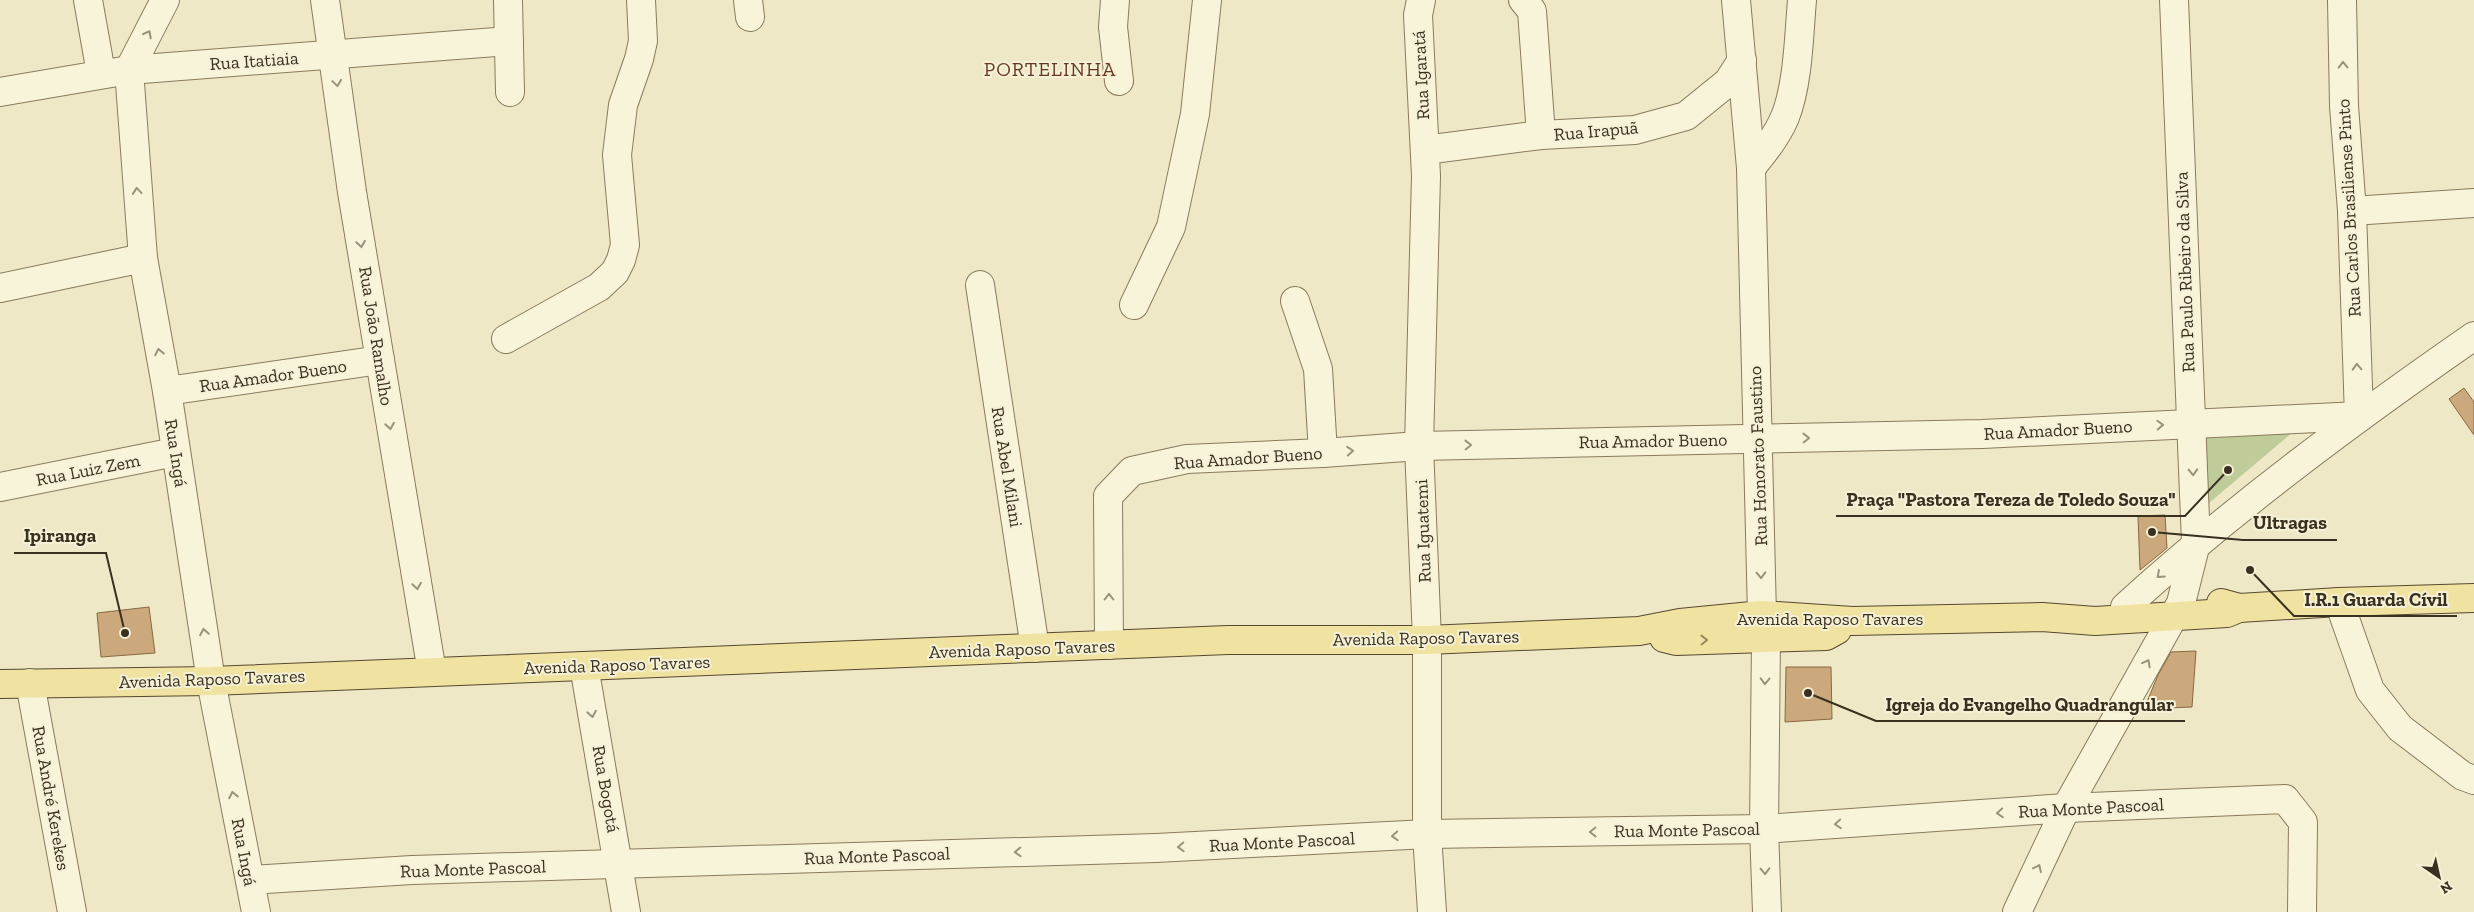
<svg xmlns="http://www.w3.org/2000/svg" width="2474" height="912" viewBox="0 0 2474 912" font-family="'Zilla Slab',serif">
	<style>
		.green { fill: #bfcc9a }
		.building { fill: #cba97d; stroke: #886842 }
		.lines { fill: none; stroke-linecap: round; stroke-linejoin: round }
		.minor-casing { stroke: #897a5c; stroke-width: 30 }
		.major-casing { stroke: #574830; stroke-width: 30 }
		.minor { stroke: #f8f4da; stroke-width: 28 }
		.major { stroke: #f0e2a0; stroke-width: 28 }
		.oneway { stroke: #99927d }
		.oneway2 { stroke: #958960 }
		.labels { text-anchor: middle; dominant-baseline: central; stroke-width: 4; stroke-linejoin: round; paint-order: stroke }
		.street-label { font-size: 18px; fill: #3a3020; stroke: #f5f1d6 }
		.quarter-label { font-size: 20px; letter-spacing: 1px; fill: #663820; stroke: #f5f1d6 }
		.leader { fill: none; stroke: #3a3020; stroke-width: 2 }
		.callout-dot { fill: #3a3020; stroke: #f5f1d6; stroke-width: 2 }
		.callout-label { font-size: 19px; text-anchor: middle; font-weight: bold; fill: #3a3020; stroke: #f5f1d6; stroke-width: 4; stroke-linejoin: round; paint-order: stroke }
	</style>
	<rect width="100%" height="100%" fill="#eee8c6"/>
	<polygon class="green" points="2293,432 2209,503 2204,436"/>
	<g class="building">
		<polygon points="2464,388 2474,402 2474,435 2449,399"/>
		<polygon points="2165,515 2167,548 2140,570 2138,516"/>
		<polygon points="149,607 155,653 101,657 97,613"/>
		<polygon points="2196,651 2192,707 2144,709 2158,675 2171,652"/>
		<polygon points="1786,667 1831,667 1832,719 1785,722"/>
	</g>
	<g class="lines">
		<defs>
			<g id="minor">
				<polyline points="88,0 101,73"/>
				<polyline points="165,0 129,70 143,258 167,391 211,681 256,912"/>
				<polyline points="325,0 352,192 432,672"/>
				<polyline points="508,0 510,92"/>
				<polyline points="748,0 750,17"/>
				<polyline points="1115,0 1113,27 1119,81"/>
				<polyline points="1421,0 1418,15 1426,176 1419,446 1427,640 1427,834 1432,912"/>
				<polyline points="1523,0 1532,11 1541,135"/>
				<polyline points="1736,0 1751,168 1762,615 1766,639 1764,829 1767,912"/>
				<polyline points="2342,0 2344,106 2352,211 2359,416"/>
				<polyline points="0,92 129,70 509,41"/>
				<polyline points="1425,150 1541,135 1635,130 1686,116 1728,82 1742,60"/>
				<path d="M1751,168C1764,152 1777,136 1785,117C1798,85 1799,35 1802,0"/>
				<polyline points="2352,211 2474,203"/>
				<polyline points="980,285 1035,648"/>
				<polyline points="0,288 143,258"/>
				<polyline points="1295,301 1318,369 1323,453"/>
				<polyline points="1134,305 1171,227 1195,114 1207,0"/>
				<polyline points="506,339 599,287 615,272 621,260 625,245 617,155 623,105 639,59 643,41 641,0"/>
				<polyline points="167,391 380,360"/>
				<polyline points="0,487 175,452"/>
				<polyline points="2339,602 2370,690 2400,728 2463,776 2474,780"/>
				<path d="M2125,607C2234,508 2353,420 2474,336"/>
				<polyline points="1109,645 1108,496 1132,471 1187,459 1323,453 1419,446 1982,434 2359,416"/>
				<polyline points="584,666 626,912"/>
				<polyline points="30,683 72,912"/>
				<polyline points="250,880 412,870 1156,848 1427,834 1764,829 2066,808 2285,799 2303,822 2302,912"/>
				<polyline points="2017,912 2066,808 2181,603 2196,543 2174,0"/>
			</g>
			<g id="major">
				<polyline points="2221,603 2239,608 2339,602 2474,598"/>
				<polyline points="1664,638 1676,641 1826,636 1837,630"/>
				<polyline points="0,684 211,681 1228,640 1427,640 1639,631 1680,623 1762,615 1852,621 2042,617 2095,621 2227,613 2239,608"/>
			</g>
		</defs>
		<use href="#minor" class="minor-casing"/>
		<use href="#major" class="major-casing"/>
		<use href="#minor" class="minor"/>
		<use href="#major" class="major"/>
	</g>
	<defs><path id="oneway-chevron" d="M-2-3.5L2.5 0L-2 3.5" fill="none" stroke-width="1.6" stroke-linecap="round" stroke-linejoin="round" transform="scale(1.25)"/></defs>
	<g class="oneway">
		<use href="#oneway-chevron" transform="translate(148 34) rotate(-62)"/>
		<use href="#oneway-chevron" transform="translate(2343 65) rotate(-91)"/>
		<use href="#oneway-chevron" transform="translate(337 83) rotate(82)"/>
		<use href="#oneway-chevron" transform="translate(137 191) rotate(-95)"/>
		<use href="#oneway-chevron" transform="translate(361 244) rotate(81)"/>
		<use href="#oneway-chevron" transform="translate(159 352) rotate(-101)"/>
		<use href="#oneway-chevron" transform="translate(2357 367) rotate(-92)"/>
		<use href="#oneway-chevron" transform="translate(2160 425) rotate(-3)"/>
		<use href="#oneway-chevron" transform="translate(390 426) rotate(81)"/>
		<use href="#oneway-chevron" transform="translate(1806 438) rotate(-1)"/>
		<use href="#oneway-chevron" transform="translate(1468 445) rotate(-1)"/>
		<use href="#oneway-chevron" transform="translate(1350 451) rotate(-4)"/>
		<use href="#oneway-chevron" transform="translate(2193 472) rotate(88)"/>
		<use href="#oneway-chevron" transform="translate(1761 575) rotate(88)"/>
		<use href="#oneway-chevron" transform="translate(2160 575) rotate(138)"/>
		<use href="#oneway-chevron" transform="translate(417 586) rotate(81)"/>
		<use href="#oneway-chevron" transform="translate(1109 597) rotate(-90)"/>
		<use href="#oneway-chevron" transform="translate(204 632) rotate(-99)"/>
		<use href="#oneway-chevron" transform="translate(2147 663) rotate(-61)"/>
		<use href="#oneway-chevron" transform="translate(1765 681) rotate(91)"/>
		<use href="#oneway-chevron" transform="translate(592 714) rotate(80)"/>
		<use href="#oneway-chevron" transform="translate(233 795) rotate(-101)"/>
		<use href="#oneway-chevron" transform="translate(2000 813) rotate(176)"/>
		<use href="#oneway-chevron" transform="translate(1838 824) rotate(176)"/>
		<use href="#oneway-chevron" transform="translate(1593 832) rotate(179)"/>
		<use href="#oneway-chevron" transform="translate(1395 836) rotate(177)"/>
		<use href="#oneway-chevron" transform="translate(1181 847) rotate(177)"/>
		<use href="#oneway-chevron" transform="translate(1018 852) rotate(178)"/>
		<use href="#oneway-chevron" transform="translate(2038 868) rotate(-65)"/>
		<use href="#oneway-chevron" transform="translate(1765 871) rotate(88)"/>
	</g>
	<use class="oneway2" href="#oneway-chevron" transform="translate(1704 640) rotate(-1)"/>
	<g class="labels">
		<g class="street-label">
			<text transform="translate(254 61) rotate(-4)">Rua Itatiaia</text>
			<text transform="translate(1421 75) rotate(-93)">Rua Igaratá</text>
			<text transform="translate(1596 131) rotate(-5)">Rua Irapuã</text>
			<text transform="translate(2349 208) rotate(-93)">Rua Carlos Brasiliense Pinto</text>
			<text transform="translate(2185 272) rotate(-92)">Rua Paulo Ribeiro da Silva</text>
			<text transform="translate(376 336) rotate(81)">Rua João Ramalho</text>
			<text transform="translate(273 376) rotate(-8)">Rua Amador Bueno</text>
			<text transform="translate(2058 430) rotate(-3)">Rua Amador Bueno</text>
			<text transform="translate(1653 441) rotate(-1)">Rua Amador Bueno</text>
			<text transform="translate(176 453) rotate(81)">Rua Ingá</text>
			<text transform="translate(1758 456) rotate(-92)">Rua Honorato Faustino</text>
			<text transform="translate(1248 458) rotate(-4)">Rua Amador Bueno</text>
			<text transform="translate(1007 467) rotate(81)">Rua Abel Milani</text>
			<text transform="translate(88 470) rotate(-11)">Rua Luiz Zem</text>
			<text transform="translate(1423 531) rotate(-92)">Rua Iguatemi</text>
			<text x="1830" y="619">Avenida Raposo Tavares</text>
			<text transform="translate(1426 638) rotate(-1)">Avenida Raposo Tavares</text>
			<text transform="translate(1022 649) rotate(-2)">Avenida Raposo Tavares</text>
			<text transform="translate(617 665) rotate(-2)">Avenida Raposo Tavares</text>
			<text transform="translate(212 679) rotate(-2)">Avenida Raposo Tavares</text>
			<text transform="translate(606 789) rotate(80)">Rua Bogotá</text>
			<text transform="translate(51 798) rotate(80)">Rua André Kerekes</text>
			<text transform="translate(2091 808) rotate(-3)">Rua Monte Pascoal</text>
			<text transform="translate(1687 830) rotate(-1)">Rua Monte Pascoal</text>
			<text transform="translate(1282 842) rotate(-3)">Rua Monte Pascoal</text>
			<text transform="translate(244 852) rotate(79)">Rua Ingá</text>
			<text transform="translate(877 856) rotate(-2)">Rua Monte Pascoal</text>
			<text transform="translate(473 869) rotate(-2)">Rua Monte Pascoal</text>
		</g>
		<g class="quarter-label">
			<text x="1050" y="69">PORTELINHA</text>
		</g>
	</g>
	<path class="leader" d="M2228 470L2185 516H1836M2152 532L2243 540H2337M125 633L106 553H14M2250 570L2294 616H2457M1808 693L1876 721H2185"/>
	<g class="callout-dot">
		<circle cx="2228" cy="470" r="5"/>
		<circle cx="2152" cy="532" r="5"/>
		<circle cx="125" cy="633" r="5"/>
		<circle cx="2250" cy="570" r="5"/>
		<circle cx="1808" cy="693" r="5"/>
	</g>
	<g class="callout-label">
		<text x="2011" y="506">Praça "Pastora Tereza de Toledo Souza"</text>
		<text x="2290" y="529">Ultragas</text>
		<text x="60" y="542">Ipiranga</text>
		<text x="2376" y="606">I.R.1 Guarda Cívil</text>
		<text x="2030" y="711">Igreja do Evangelho Quadrangular</text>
	</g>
	<g transform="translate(2439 877) rotate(146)" stroke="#f5f1d6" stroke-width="4" paint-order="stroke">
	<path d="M0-4L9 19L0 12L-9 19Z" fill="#3a3020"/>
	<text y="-8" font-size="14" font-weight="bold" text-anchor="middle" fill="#3a3020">N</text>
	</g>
</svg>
